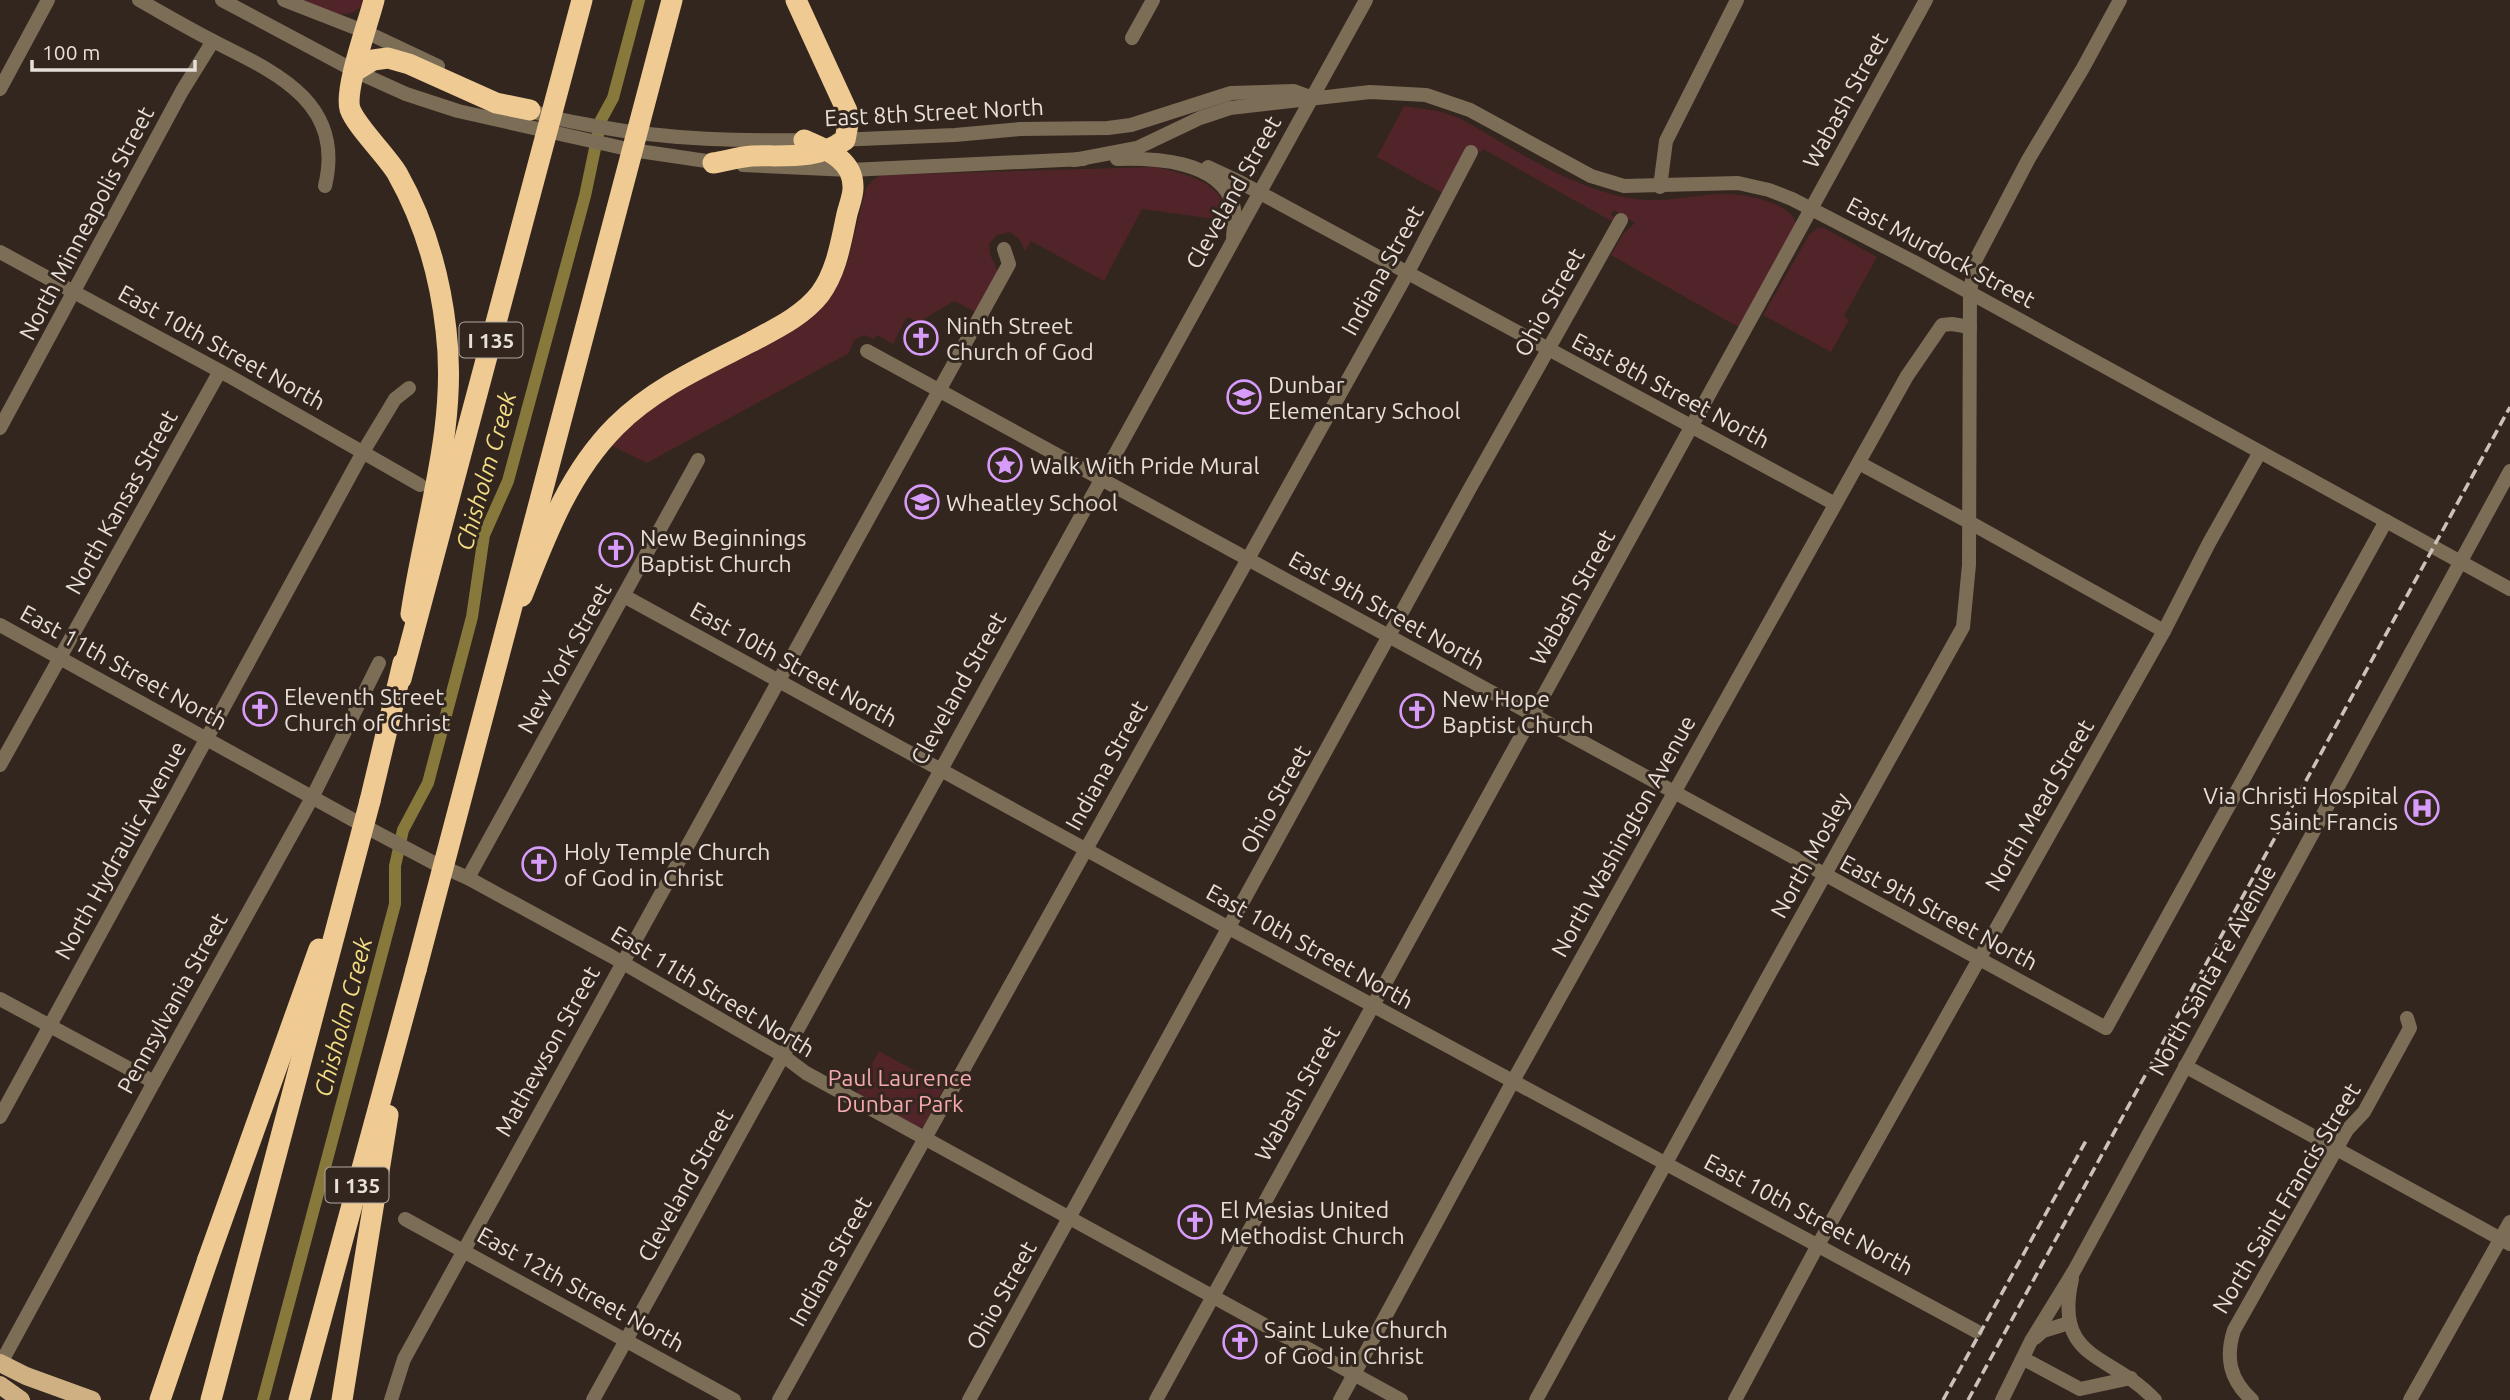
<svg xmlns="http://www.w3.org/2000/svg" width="2510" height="1400" viewBox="0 0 2510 1400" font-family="Ubuntu,sans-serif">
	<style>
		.green { fill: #502429 }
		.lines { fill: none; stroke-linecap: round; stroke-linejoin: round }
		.canal { stroke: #86793b; stroke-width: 12 }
		.minor { stroke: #7c6d57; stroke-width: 14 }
		.major { stroke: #cfb082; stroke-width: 18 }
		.highway { stroke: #f0ca93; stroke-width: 21 }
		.rail { stroke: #cbc2bb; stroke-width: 3.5; stroke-dasharray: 10 5; stroke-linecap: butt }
		.highway-bridge { stroke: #f0ca93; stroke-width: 21 }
		.labels { text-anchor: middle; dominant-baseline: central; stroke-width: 6; stroke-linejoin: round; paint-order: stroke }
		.shield { fill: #33261e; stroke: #b1a8a1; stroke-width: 2 }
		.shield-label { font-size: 21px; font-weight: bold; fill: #e7dfd9 }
		.street-label { font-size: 23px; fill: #e7dfd9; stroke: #33261e }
		.poi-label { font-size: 23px; fill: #e7dfd9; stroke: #33261e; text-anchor: start }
		.park-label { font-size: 23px; fill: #f6aaaf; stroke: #33261e }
		.water-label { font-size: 24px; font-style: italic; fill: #f1dd83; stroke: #33261e }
	</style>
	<rect width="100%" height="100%" fill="#33261e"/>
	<g class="green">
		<path d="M294,0H365C351,28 316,7 294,0Z"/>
		<path d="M1404,106L1438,111L1459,118C1515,149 1583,197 1648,200C1675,201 1702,193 1728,194C1746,194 1795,204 1796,225L1740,328L1611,255L1623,234L1635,223L1614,210L1611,214L1614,217L1613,222L1483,149L1481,153L1469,146L1442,193L1377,157Z"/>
		<path d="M1155,167C1188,174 1225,182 1229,221L1142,209L1104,281L1031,241L1025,251L1020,240L1010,232L997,235L989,244L990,254L998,272L976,312L954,301L919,322L907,317L893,344L877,335L874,339L864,335L854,340L849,353L647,463L608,444L639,410L836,286L847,264L866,188L874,179L882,175Z"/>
		<polygon points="1818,228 1824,228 1877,257 1844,316 1849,320 1831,352 1763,315 1809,235"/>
		<polygon points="879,1051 944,1087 924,1126 919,1128 856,1093"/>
	</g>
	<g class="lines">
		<polyline class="canal" points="263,1400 395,904 395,866 403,830 428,783 472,617 484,535 508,481 585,196 601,120 613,98 639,0"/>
		<g class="minor">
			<path d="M139,0C164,14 189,29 215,42C277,73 345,103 325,186"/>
			<polyline points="222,0 355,71 406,94 458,111 632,150 720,163"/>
			<polyline points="284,0 366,32 438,66"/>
			<polyline points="1132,38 1153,0"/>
			<polyline points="0,89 48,0"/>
			<path d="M522,107C547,118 573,122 600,127C671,140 741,141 813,140"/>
			<polyline points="837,140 955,135 1020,129 1108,128 1131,125 1231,93 1294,91 1310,97"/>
			<path d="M1117,159C1155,158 1218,160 1233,204C1236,214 1234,226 1233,237"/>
			<polyline points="1074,160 1137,148 1200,118 1230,108 1370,92 1426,95 1470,110 1591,176 1624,186 1738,183 1769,190 1792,199 1914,262 2510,589"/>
			<polyline points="743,165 850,170 1083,159"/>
			<polyline points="1208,167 1238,181 1835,504"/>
			<polyline points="1660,187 1666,141 1737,0"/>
			<polyline points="0,252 229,376 420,485"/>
			<polyline points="867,351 2106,1028 2386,521"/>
			<polyline points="0,428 182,91 213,41"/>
			<polyline points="1859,463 1969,522 2164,631"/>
			<polyline points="624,596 1218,922 1976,1331"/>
			<polyline points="0,625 366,827 434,863 468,878 611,956 782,1055 806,1073 1401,1400"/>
			<polyline points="0,765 220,371"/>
			<polyline points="468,878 698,460"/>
			<polyline points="0,999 154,1082"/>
			<polyline points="2185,1066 2510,1244"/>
			<polyline points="0,1117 363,452 395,399 409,388"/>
			<polyline points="405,1219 734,1400"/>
			<path d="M2072,1279C2053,1362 2112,1353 2155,1400"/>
			<polyline points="2035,1338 2043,1331 2069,1323"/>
			<polyline points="2024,1359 2080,1389 2131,1378"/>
			<polyline points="1,1363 154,1082 313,796 379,663"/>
			<polyline points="391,1400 404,1359 1009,264 1004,249"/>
			<polyline points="593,1400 1366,0"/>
			<polyline points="779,1400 1408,272 1471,152"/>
			<polyline points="969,1400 1469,490 1621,220"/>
			<path d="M1156,1400C1411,933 1669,467 1926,0"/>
			<polyline points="1340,1400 1513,1081 1907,376 1942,325 1952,324 1970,327"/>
			<polyline points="1536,1400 1770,973 1963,627 1969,565 1970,293 1975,261 2028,160 2083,68 2120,0"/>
			<polyline points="1735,1400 1818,1245 2164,631 2209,543 2260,452"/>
			<polyline points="2002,1400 2031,1341 2074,1271 2510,471"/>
			<path d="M2252,1400C2230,1380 2225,1358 2234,1330L2347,1130L2364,1112L2410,1028L2407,1018"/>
			<polyline points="2410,1400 2510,1222"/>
		</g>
		<g class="major">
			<polyline points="0,1363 26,1376 92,1400"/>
			<polyline points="0,1385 21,1400"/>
		</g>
		<g class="highway">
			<path d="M374,0C368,24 344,89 350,109C356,126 386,155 397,173C424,221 440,276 446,330C458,427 425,519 411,614"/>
			<polyline points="355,71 373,60 388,58 409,64 496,103 530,110"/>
			<path d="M713,163C726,161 739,157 752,156C784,155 818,160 845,140L848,124L847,111L796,0"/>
			<path d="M522,596C546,535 569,473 616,426C654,388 704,366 751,342C775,329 803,316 820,294C837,271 841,241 847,214C849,206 853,196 853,188C854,159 825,149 804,140"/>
			<polyline points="370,801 403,663"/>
			<polyline points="160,1400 208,1259"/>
			<polyline points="299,1400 416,970"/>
			<polyline points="342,1400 388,1115"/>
		</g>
		<g class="rail">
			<polyline points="1943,1400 2087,1139"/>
			<polyline points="1968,1400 2510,407"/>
		</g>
		<g class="highway-bridge">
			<polyline points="401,679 582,0"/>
			<polyline points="416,970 672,0"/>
			<polyline points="208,1259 319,949"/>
			<polyline points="211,1400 370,801"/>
		</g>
	</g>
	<defs>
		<symbol id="church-ring" viewBox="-11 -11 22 22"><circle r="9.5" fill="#33261e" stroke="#d79bf9" stroke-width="1.5"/><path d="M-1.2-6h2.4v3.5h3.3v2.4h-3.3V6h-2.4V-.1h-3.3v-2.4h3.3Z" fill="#d79bf9"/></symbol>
		<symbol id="school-ring" viewBox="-11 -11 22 22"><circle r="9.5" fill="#33261e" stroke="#d79bf9" stroke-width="1.5"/><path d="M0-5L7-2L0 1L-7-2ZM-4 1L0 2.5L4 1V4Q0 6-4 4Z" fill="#d79bf9"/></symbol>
		<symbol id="sight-ring" viewBox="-11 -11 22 22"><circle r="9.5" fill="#33261e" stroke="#d79bf9" stroke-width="1.5"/><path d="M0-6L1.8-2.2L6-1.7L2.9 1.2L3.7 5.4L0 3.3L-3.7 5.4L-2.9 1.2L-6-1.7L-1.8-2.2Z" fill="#d79bf9"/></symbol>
		<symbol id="hospital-ring" viewBox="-11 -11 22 22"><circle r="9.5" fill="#33261e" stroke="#d79bf9" stroke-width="1.5"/><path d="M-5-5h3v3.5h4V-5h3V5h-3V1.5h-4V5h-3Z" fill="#d79bf9"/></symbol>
	</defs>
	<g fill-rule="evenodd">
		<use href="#church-ring" x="902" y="319" width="38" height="38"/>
		<use href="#school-ring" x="1225" y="378" width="38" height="38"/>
		<use href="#sight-ring" x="986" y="446" width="38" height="38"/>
		<use href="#school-ring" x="903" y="483" width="38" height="38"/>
		<use href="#church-ring" x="597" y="531" width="38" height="38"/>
		<use href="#church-ring" x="241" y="690" width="38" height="38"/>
		<use href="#church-ring" x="1398" y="692" width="38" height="38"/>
		<use href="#hospital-ring" x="2403" y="789" width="38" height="38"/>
		<use href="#church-ring" x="520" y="845" width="38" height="38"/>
		<use href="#church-ring" x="1176" y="1203" width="38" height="38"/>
		<use href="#church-ring" x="1221" y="1323" width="38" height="38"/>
	</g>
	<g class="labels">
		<g class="shield">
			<rect x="459.5" y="322.5" width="63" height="35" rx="5"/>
			<rect x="325.5" y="1167.5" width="63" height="35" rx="5"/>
		</g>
		<g class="shield-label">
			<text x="491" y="340">I 135</text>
			<text x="357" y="1185">I 135</text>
		</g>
		<g class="street-label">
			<text transform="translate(1845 100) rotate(-61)">Wabash Street</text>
			<text transform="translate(934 112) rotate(-3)">East 8th Street North</text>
			<text transform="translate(1233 192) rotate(-61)">Cleveland Street</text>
			<text transform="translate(86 223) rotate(-62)">North Minneapolis Street</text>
			<text transform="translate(1941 252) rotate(28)">East Murdock Street</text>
			<text transform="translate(1382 270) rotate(-61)">Indiana Street</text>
			<text transform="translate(1549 302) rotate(-61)">Ohio Street</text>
			<text transform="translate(222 347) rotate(29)">East 10th Street North</text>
			<text transform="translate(1671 390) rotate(28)">East 8th Street North</text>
			<text transform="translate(121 502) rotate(-61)">North Kansas Street</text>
			<text transform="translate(1572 597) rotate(-61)">Wabash Street</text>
			<text transform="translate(1387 610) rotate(29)">East 9th Street North</text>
			<text transform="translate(564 658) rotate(-61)">New York Street</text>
			<text transform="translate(794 664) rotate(29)">East 10th Street North</text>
			<text transform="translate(124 667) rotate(29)">East 11th Street North</text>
			<text transform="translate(958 688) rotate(-61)">Cleveland Street</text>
			<text transform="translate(1106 765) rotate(-61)">Indiana Street</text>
			<text transform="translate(1275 799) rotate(-61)">Ohio Street</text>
			<text transform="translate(2039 805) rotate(-60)">North Mead Street</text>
			<text transform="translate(1623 836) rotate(-61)">North Washington Avenue</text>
			<text transform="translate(120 850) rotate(-61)">North Hydraulic Avenue</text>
			<text transform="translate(1810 855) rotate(-61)">North Mosley</text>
			<text transform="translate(1939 912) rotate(28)">East 9th Street North</text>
			<text transform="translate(1310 946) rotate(29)">East 10th Street North</text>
			<text transform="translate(2212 970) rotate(-61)">North Santa Fe Avenue</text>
			<text transform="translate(713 991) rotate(31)">East 11th Street North</text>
			<text transform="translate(172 1003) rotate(-61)">Pennsylvania Street</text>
			<text transform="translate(547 1051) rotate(-61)">Mathewson Street</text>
			<text transform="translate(1297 1093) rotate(-61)">Wabash Street</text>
			<text transform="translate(685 1185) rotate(-61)">Cleveland Street</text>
			<text transform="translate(2286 1198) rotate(-59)">North Saint Francis Street</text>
			<text transform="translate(1809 1214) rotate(28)">East 10th Street North</text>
			<text transform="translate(830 1261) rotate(-61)">Indiana Street</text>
			<text transform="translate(581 1289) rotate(29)">East 12th Street North</text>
			<text transform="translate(1001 1295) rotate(-61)">Ohio Street</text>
		</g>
		<g class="poi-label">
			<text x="946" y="325">Ninth Street<tspan x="946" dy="26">Church of God</tspan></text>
			<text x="1268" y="384">Dunbar<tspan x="1268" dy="26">Elementary School</tspan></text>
			<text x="1030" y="465">Walk With Pride Mural</text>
			<text x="946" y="502">Wheatley School</text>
			<text x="640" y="537">New Beginnings<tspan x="640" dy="26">Baptist Church</tspan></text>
			<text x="284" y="696">Eleventh Street<tspan x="284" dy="26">Church of Christ</tspan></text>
			<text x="1442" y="698">New Hope<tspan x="1442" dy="26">Baptist Church</tspan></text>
			<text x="2398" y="795" text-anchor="end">Via Christi Hospital<tspan x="2398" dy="26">Saint Francis</tspan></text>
			<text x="564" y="851">Holy Temple Church<tspan x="564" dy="26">of God in Christ</tspan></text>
			<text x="1220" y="1209">El Mesias United<tspan x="1220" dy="26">Methodist Church</tspan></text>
			<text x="1264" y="1329">Saint Luke Church<tspan x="1264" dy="26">of God in Christ</tspan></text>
		</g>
		<g class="park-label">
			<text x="900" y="1077">Paul Laurence<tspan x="900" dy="26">Dunbar Park</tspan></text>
		</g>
		<g class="water-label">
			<text transform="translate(486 471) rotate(-74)">Chisholm Creek</text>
			<text transform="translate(343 1017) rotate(-75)">Chisholm Creek</text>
		</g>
	</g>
	<path d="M32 60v10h163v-10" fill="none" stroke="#e7dfd9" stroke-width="3.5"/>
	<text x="42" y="60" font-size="21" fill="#e7dfd9" stroke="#33261e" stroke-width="5" paint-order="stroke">100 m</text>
</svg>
